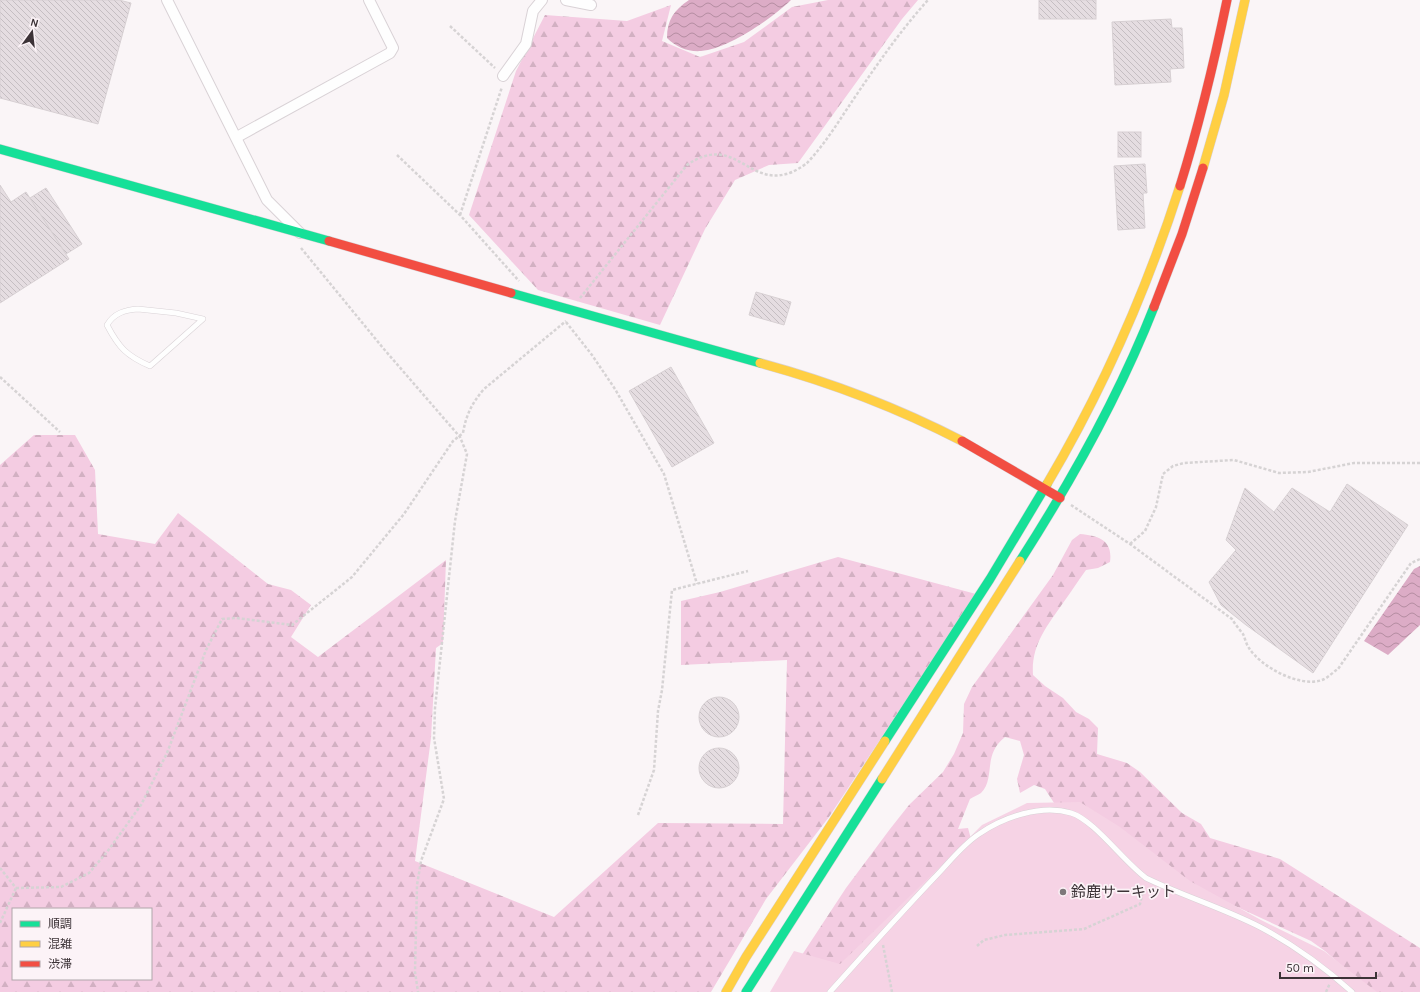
<svg xmlns="http://www.w3.org/2000/svg" width="1420" height="992" viewBox="0 0 1420 992" font-family="Karla,'Noto Sans JP',sans-serif">
	<style>
		.forest { fill: url(#forest-firs); fill-rule: evenodd }
		.park { fill: #f6d3e5 }
		.water { fill: url(#water-waves) }
		.building { fill: url(#building-back-hatch); stroke: #d7d0d3 }
		.lines { fill: none; stroke-linecap: round; stroke-linejoin: round }
		.lane-casing { stroke: #d9d2d6; stroke-width: 6 }
		.street-casing { stroke: #d9d2d6; stroke-width: 12 }
		.fast-casing { stroke: #d9d2d6; stroke-width: 10 }
		.slow-casing { stroke: #d9d2d6; stroke-width: 10 }
		.jam-casing { stroke: #d9d2d6; stroke-width: 10 }
		.path { stroke: #d6d3d4; stroke-width: 2.5; stroke-dasharray: 3 2; stroke-linecap: butt }
		.lane { stroke: #fefefe; stroke-width: 5 }
		.street { stroke: #fefefe; stroke-width: 10 }
		.fast { stroke: #16e098; stroke-width: 9 }
		.slow { stroke: #ffcf43; stroke-width: 9 }
		.jam { stroke: #f24e42; stroke-width: 9 }
		.poi-dot { fill: #7e777a; stroke: #fcf3f7; stroke-width: 1.5 }
		.labels { text-anchor: middle; dominant-baseline: central; stroke-width: 3.5; stroke-linejoin: round; paint-order: stroke }
		.poi-label { font-size: 15px; fill: #3c3337; stroke: #fcf3f7; text-anchor: start }
	</style>
	<defs>
		<pattern id="forest-firs" width="22" height="20" patternUnits="userSpaceOnUse"><rect width="22" height="20" fill="#f4cce2"/><path d="M5 1l3.5 6h-7zM16 11l3.5 6h-7z" fill="#d2b0c2"/></pattern>
		<pattern id="water-waves" width="16" height="10" patternUnits="userSpaceOnUse"><rect width="16" height="10" fill="#dcacc6"/><path d="M0 5q4-4 8 0t8 0" fill="none" stroke="#b48da2"/></pattern>
		<pattern id="building-back-hatch" width="6" height="6" patternUnits="userSpaceOnUse"><rect width="6" height="6" fill="#e5dde1"/><path d="M-1 5l2 2M0 0l6 6M5-1l2 2" fill="none" stroke="#c5bec2"/></pattern>
	</defs>
	<rect width="100%" height="100%" fill="#faf5f7"/>
	<g class="forest">
		<polygon points="828,0 918,0 902,19 798,163 769,165 735,180 705,229 660,325 538,290 469,215 516,71 545,15 627,21 671,5 662,41 700,57 744,42 792,7"/>
		<path d="M34,435H75L95,470L98,534L155,544L178,513L268,584L291,590L311,605L291,637L318,657L446,560L443,643L436,648L431,738L415,861L554,917L658,823L783,824L787,660L681,665V601L720,592L838,557L976,594L829,817L766,899L711,992H0V465ZM13,909H151V979H13Z"/>
		<path d="M1080,534C1099,536 1113,540 1110,562L1098,568L1086,570C1078,581 1071,592 1063,603C1047,626 1031,645 1033,675L1045,686L1063,698L1076,712L1089,719L1098,728L1097,754L1127,763L1140,772L1182,813L1201,824L1210,838L1280,859L1420,948V992H1372L1325,951L1311,941L1224,901L1056,806L1045,789L1034,785L1020,793L1017,779L1024,755L1020,741L1005,737C982,755 996,778 981,793C978,795 973,797 970,799L958,829L968,828L971,839L855,971L798,961L846,888L890,829L909,805L943,772L954,754L963,733L964,704L972,687L1053,575L1072,540Z"/>
	</g>
	<polygon class="park" points="1080,802 1120,827 1190,881 1261,920 1324,951 1377,992 770,992 794,951 840,964 946,861 982,825 1027,803"/>
	<g class="water">
		<path d="M689,0H791C771,19 728,49 701,51C688,52 676,47 667,38C667,20 674,10 689,0Z"/>
		<polygon points="1420,566 1420,625 1388,655 1364,641 1414,569"/>
	</g>
	<g class="building">
		<polygon points="0,0 119,0 131,3 98,124 0,98"/>
		<rect x="1039" y="0" width="57" height="19"/>
		<polygon points="1171,19 1172,28 1182,28 1184,68 1170,69 1171,82 1115,85 1112,22"/>
		<rect x="1118" y="132" width="23" height="25"/>
		<polygon points="1145,164 1147,193 1143,193 1145,228 1118,230 1114,166"/>
		<polygon points="0,185 11,202 26,192 69,259 0,303"/>
		<polygon points="46,188 82,244 66,254 30,198"/>
		<polygon points="756,292 791,302 784,325 749,315"/>
		<polygon points="671,367 714,443 672,467 629,391"/>
		<polygon points="1347,484 1408,525 1313,673 1246,625 1221,605 1209,582 1236,550 1226,540 1245,488 1274,512 1292,488 1330,512"/>
		<circle cx="719" cy="717" r="20"/>
		<circle cx="719" cy="768" r="20"/>
	</g>
	<g class="lines">
		<defs>
			<g id="lane">
				<path d="M138,309L176,313L203,319L150,366C127,356 119,348 107,325C114,313 125,310 138,309Z"/>
				<path d="M830,992C864,954 898,916 934,878C948,864 962,845 979,834C1004,817 1041,804 1071,813C1094,820 1123,861 1146,878C1183,896 1223,908 1260,927C1294,945 1323,966 1352,992"/>
			</g>
			<g id="street">
				<polyline points="167,0 267,200 300,233"/>
				<polyline points="566,0 591,5"/>
				<polyline points="503,76 526,44 533,11 542,0"/>
				<polyline points="237,137 390,53 393,48 369,0"/>
			</g>
			<g id="fast">
				<polyline points="0,149 329,241"/>
				<polyline points="511,293 760,363"/>
				<path d="M1020,561C1072,480 1119,396 1154,307"/>
				<polyline points="885,741 990,579 1047,484"/>
				<polyline points="746,992 882,779"/>
			</g>
			<g id="slow">
				<polyline points="1203,168 1224,95 1245,0"/>
				<path d="M760,363C830,382 898,408 962,441"/>
				<path d="M1047,484C1102,391 1147,289 1180,186"/>
				<polyline points="882,779 1020,561"/>
				<polyline points="726,992 746,957 885,741"/>
			</g>
			<g id="jam">
				<path d="M1180,186C1199,125 1214,63 1227,0"/>
				<polyline points="329,241 511,293"/>
				<polyline points="1154,307 1182,234 1203,168"/>
				<polyline points="962,441 1060,498"/>
			</g>
		</defs>
		<use href="#lane" class="lane-casing"/>
		<use href="#street" class="street-casing"/>
		<use href="#fast" class="fast-casing"/>
		<use href="#slow" class="slow-casing"/>
		<use href="#jam" class="jam-casing"/>
		<g class="path">
			<polyline points="450,26 495,68"/>
			<polyline points="397,155 460,215 519,281"/>
			<polyline points="460,215 502,87"/>
			<polyline points="301,248 383,348 460,437 467,454 455,521 435,708 434,738 444,799 421,861 417,885 415,972 418,992"/>
			<path d="M580,298L687,165C733,133 748,185 786,174C792,173 802,167 807,163C826,143 840,119 855,97C878,63 901,30 928,0"/>
			<polyline points="566,322 592,355 615,389 664,474 697,584"/>
			<polyline points="0,377 60,432"/>
			<path d="M1071,505L1130,544L1232,619C1235,624 1239,629 1243,634C1245,638 1246,644 1249,648C1261,667 1300,688 1322,680C1328,678 1333,672 1338,669L1411,563L1420,559"/>
			<polyline points="1130,544 1145,531 1156,507 1163,474 1173,466 1184,463 1234,460 1279,473 1308,472 1354,463 1420,463"/>
			<polyline points="638,815 654,770 658,711 662,690 672,590 748,571"/>
			<polyline points="0,868 16,888"/>
			<path d="M16,888L61,887L89,873L107,852L141,805L167,753L206,650L222,619L236,618L292,625L352,577L404,514L453,441L463,433C466,415 472,403 484,389L566,321"/>
			<polyline points="0,923 16,888"/>
			<polyline points="883,945 892,992"/>
			<polyline points="977,946 984,940 1005,935 1084,929 1140,904 1144,886"/>
			<polyline points="1326,992 1330,983"/>
		</g>
		<use href="#lane" class="lane"/>
		<use href="#street" class="street"/>
		<use href="#fast" class="fast"/>
		<use href="#slow" class="slow"/>
		<use href="#jam" class="jam"/>
	</g>
	<circle class="poi-dot" cx="1063" cy="892" r="4"/>
	<g class="labels">
		<g class="poi-label">
			<text x="1071" y="892">鈴鹿サーキット</text>
		</g>
	</g>
	<rect x="12" y="908" width="140" height="72" fill="#fcf3f7" stroke="#afa6aa"/>
	<rect x="20" y="921" width="20" height="6" fill="#16e098" stroke="#afa6aa"/>
	<text x="48" y="928" font-size="12" fill="#3c3337">順調</text>
	<rect x="20" y="941" width="20" height="6" fill="#ffcf43" stroke="#afa6aa"/>
	<text x="48" y="948" font-size="12" fill="#3c3337">混雑</text>
	<rect x="20" y="961" width="20" height="6" fill="#f24e42" stroke="#afa6aa"/>
	<text x="48" y="968" font-size="12" fill="#3c3337">渋滞</text>
	<g transform="translate(32 32) rotate(15)" stroke="#fcf3f7" stroke-width="3" paint-order="stroke">
	<path d="M0-3L7 15L0 10L-7 15Z" fill="#3c3337"/>
	<text y="-6" font-size="11" font-weight="bold" text-anchor="middle" fill="#3c3337">N</text>
	</g>
	<path d="M1280 972v6h96v-6" fill="none" stroke="#3c3337" stroke-width="2"/>
	<text x="1286" y="972" font-size="12" fill="#3c3337" stroke="#fcf3f7" stroke-width="3" paint-order="stroke">50 m</text>
</svg>
